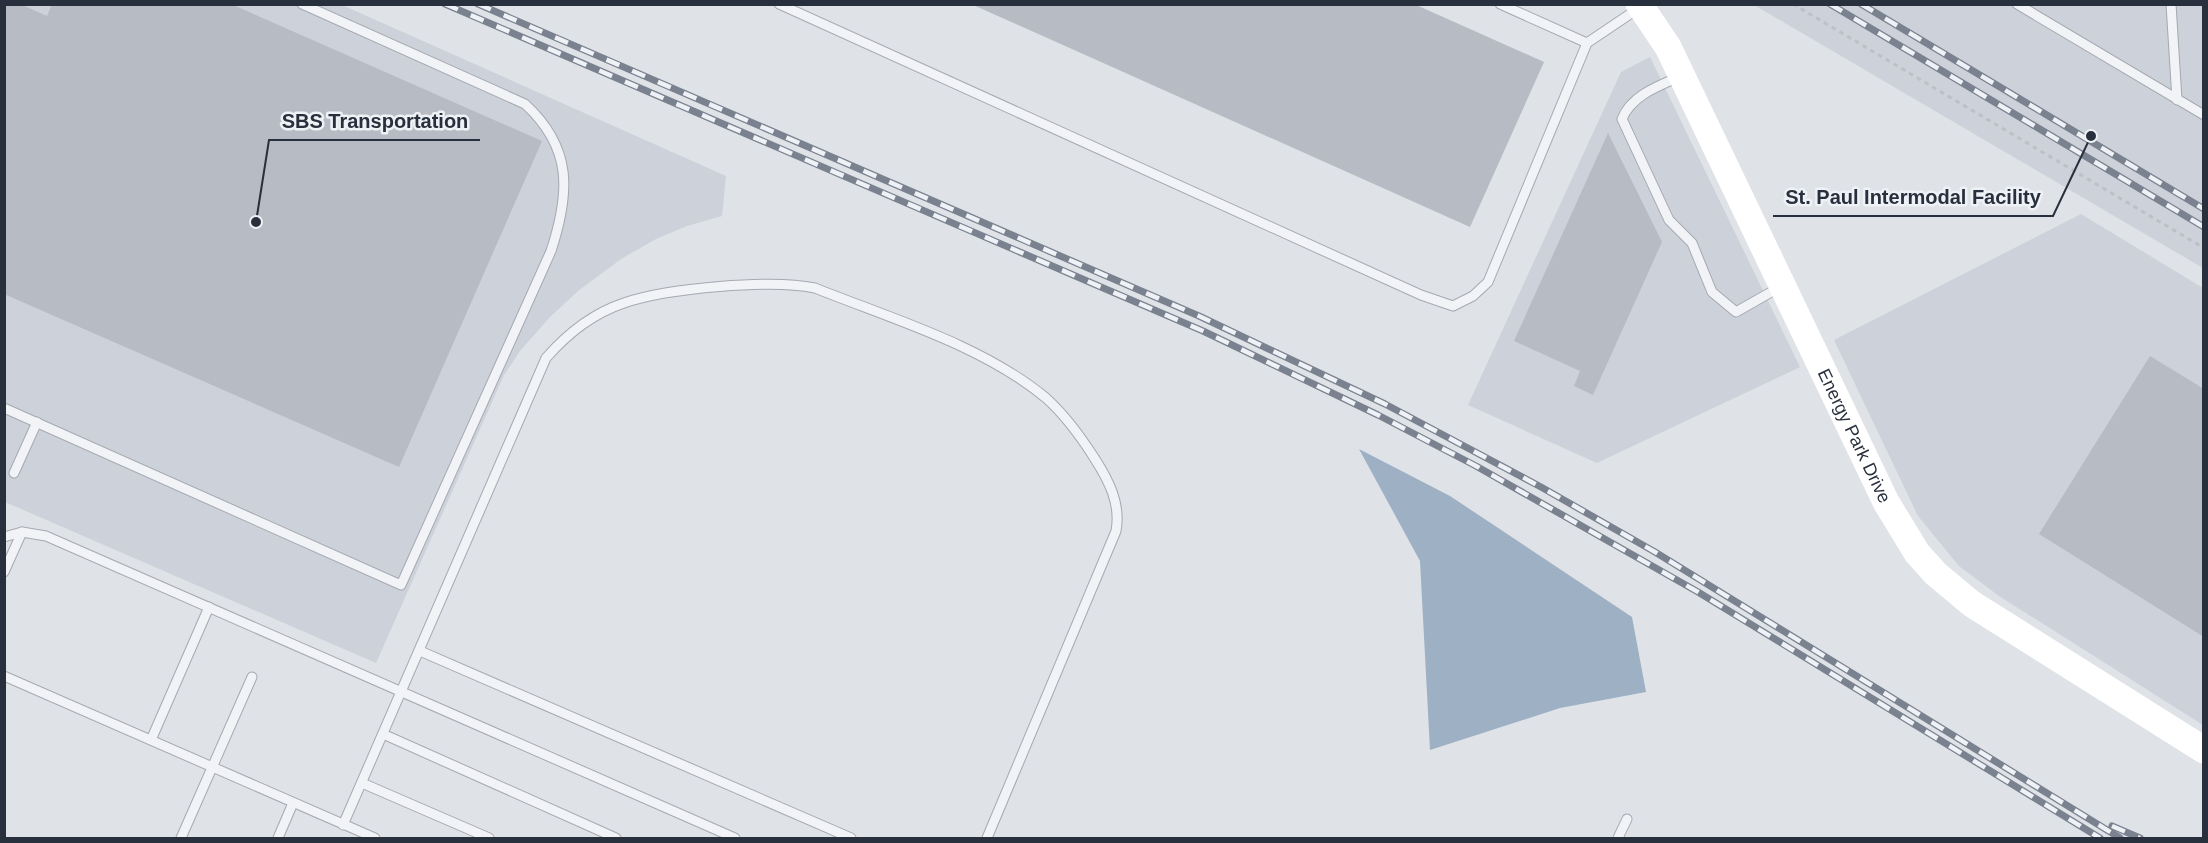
<svg xmlns="http://www.w3.org/2000/svg" width="2208" height="843" viewBox="0 0 2208 843" font-family="Helvetica,sans-serif">
	<style>
		.built { fill: #cdd1d9 }
		.water { fill: #9db0c4 }
		.building { fill: #b7bbc3 }
		.lines { fill: none; stroke-linecap: round; stroke-linejoin: round }
		.lane-casing { stroke: #a5a9b1; stroke-width: 11 }
		.path { stroke: #bdc0c6; stroke-width: 3; stroke-dasharray: 4.5 4.5; stroke-linecap: butt }
		.lane { stroke: #f1f3f6; stroke-width: 9 }
		.secondary { stroke: #fff; stroke-width: 27 }
		.rail-casing { stroke: #7a828f; stroke-width: 7 }
		.rail { stroke: #eef1f5; stroke-width: 4.5; stroke-dasharray: 14; stroke-linecap: butt }
		.labels { text-anchor: middle; dominant-baseline: central; stroke-width: 5; stroke-linejoin: round; paint-order: stroke }
		.street-label { font-size: 18px; fill: #29303d; stroke: #eef1f5 }
		.leader { fill: none; stroke: #29303d; stroke-width: 2 }
		.callout-dot { fill: #29303d; stroke: #eef1f5; stroke-width: 2 }
		.callout-label { font-size: 20px; text-anchor: middle; font-weight: bold; fill: #29303d; stroke: #eef1f5; stroke-width: 5; stroke-linejoin: round; paint-order: stroke }
	</style>
	<rect width="100%" height="100%" fill="#dfe2e7"/>
	<g class="built">
		<polygon points="5,5 342,5 726,176 722,216 687,226 656,239 621,259 578,291 550,317 520,351 504,375 376,663 5,502"/>
		<polygon points="1754,5 2203,5 2203,268"/>
		<polygon points="1650,57 1800,367 1597,463 1468,405 1621,72"/>
		<polygon points="2081,214 2203,288 2203,725 1999,596 1959,566 1918,516 1834,340"/>
	</g>
	<polygon class="water" points="1359,449 1450,496 1632,617 1646,692 1560,708 1430,750 1420,561"/>
	<g class="building">
		<polygon points="4,4 20,4 47,16 52,4 231,4 542,141 399,467 4,294"/>
		<polygon points="971,4 1414,4 1544,62 1470,227"/>
		<polygon points="1608,133 1662,242 1593,395 1574,386 1580,371 1514,341"/>
		<polygon points="2150,356 2204,389 2204,637 2039,534"/>
	</g>
	<g class="lines">
		<defs>
			<g id="lane">
				<polyline points="779,4 1421,295 1453,306 1473,296 1488,282 1587,43 1639,8"/>
				<polyline points="1500,4 1587,43"/>
				<polyline points="2017,4 2204,115"/>
				<polyline points="2171,4 2177,100"/>
				<path d="M1679,77C1658,86 1631,96 1622,119L1669,220L1692,243L1712,292L1736,312L1780,287"/>
				<path d="M4,408L401,585L551,251C570,193 573,148 525,104L302,4"/>
				<polyline points="14,473 37,422"/>
				<polyline points="4,537 22,532 46,536 735,838"/>
				<polyline points="4,572 22,532"/>
				<polyline points="420,651 851,838"/>
				<polyline points="4,676 375,838"/>
				<polyline points="383,734 616,838"/>
				<polyline points="151,740 209,607"/>
				<polyline points="362,783 489,838"/>
				<path d="M343,825L546,358C567,334 594,313 624,303C667,288 772,279 815,288C892,319 982,345 1046,398C1065,415 1081,437 1095,459C1109,481 1121,504 1116,531L987,838"/>
				<polyline points="181,838 252,677"/>
				<polyline points="278,838 293,803"/>
				<polyline points="1618,838 1627,819"/>
			</g>
		</defs>
		<use href="#lane" class="lane-casing"/>
		<polyline class="path" points="1793,4 2204,248"/>
		<use href="#lane" class="lane"/>
		<path class="secondary" id="s1" d="M1639,4L1668,47L1886,502L1917,553L1936,574L1972,604L2204,750"/>
		<defs>
			<g id="rail">
				<polyline points="445,4 1203,331 1378,415 1476,466 1698,592 2100,838"/>
				<polyline points="478,4 1199,316 1385,404 1541,487 1655,552 2120,838"/>
				<polyline points="1830,4 2204,227"/>
				<polyline points="1861,4 2204,209"/>
				<polyline points="2112,826 2140,838"/>
			</g>
		</defs>
		<use href="#rail" class="rail-casing"/>
		<use href="#rail" class="rail"/>
	</g>
	<g class="labels">
		<g class="street-label">
			<text stroke="none"><textPath href="#s1" startOffset="483">Energy Park Drive</textPath></text>
		</g>
	</g>
	<path class="leader" d="M256 222L269 140H480M2091 136L2053 216H1773"/>
	<g class="callout-dot">
		<circle cx="256" cy="222" r="6"/>
		<circle cx="2091" cy="136" r="6"/>
	</g>
	<g class="callout-label">
		<text x="375" y="128">SBS Transportation</text>
		<text x="1913" y="204">St. Paul Intermodal Facility</text>
	</g>
	<rect width="2208" height="843" fill="none" stroke="#29303d" stroke-width="12"/>
</svg>
